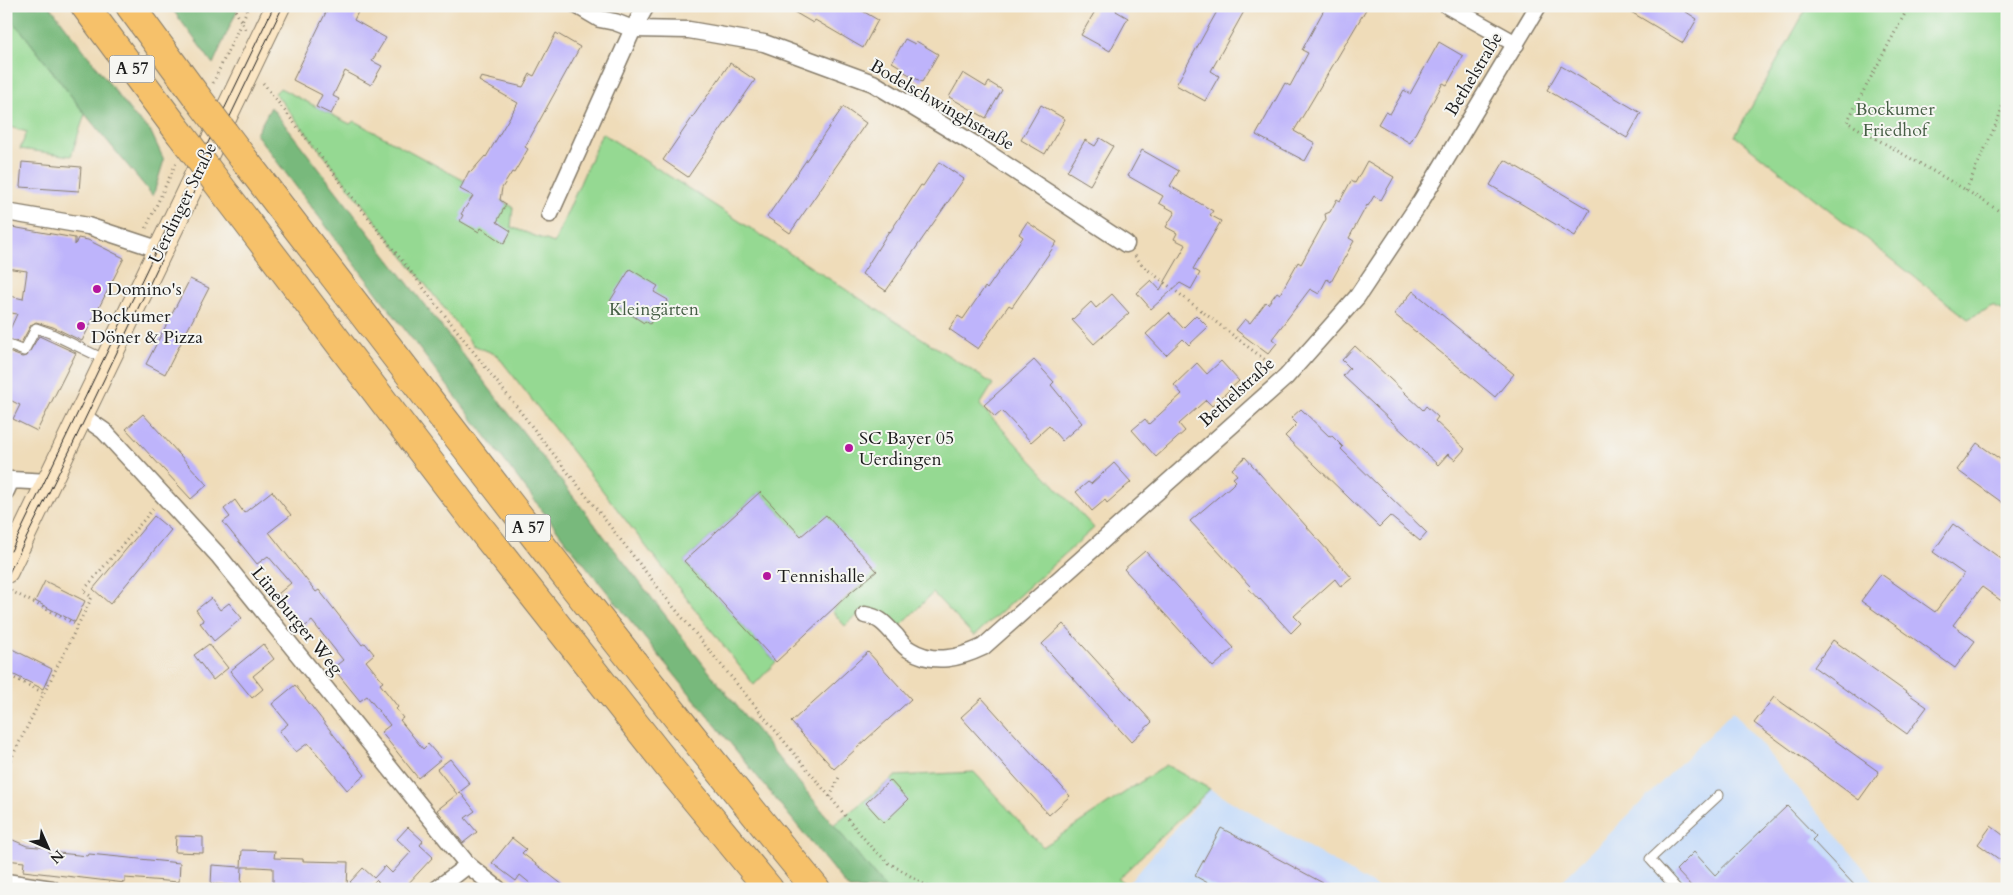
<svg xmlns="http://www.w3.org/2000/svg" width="2013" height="895" viewBox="0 0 2013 895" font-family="Cardo,serif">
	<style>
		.built { fill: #c8ddf9 }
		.green { fill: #95d992; stroke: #587a57 }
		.forest { fill: #78b97c; stroke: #4a6a4c }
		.building { fill: #beb4fb }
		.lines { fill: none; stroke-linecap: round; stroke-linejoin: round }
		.lane-casing { stroke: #867c6a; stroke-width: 11 }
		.street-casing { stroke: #867c6a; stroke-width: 19 }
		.secondary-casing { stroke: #867c6a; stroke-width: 26 }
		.highway-casing { stroke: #867c6a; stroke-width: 30 }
		.path { stroke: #867c6a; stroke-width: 3; stroke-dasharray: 1 4; stroke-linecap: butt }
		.lane { stroke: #fff; stroke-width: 9 }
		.street { stroke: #fff; stroke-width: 16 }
		.secondary { stroke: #fbe6c4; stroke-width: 24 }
		.highway { stroke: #f6c16b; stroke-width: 28 }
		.tram { stroke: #1c1c1c; stroke-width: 1 }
		.highway-bridge-casing { stroke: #867c6a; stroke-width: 30; stroke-linecap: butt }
		.highway-bridge { stroke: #f6c16b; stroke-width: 28 }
		.poi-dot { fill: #b5179e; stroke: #f6f6f2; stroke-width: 2 }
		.labels { text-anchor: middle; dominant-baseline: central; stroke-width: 4; stroke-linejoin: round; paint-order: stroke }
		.shield { fill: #f6f6f2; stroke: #5d5d5c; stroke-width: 1 }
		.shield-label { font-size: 16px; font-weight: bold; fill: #1c1c1c }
		.street-label { font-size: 18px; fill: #1c1c1c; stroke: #f6f6f2 }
		.park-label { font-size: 18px; fill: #465e45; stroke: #f6f6f2 }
		.poi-label { font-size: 18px; fill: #1c1c1c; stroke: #f6f6f2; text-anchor: start }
	</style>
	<rect width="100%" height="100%" fill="#f6f6f2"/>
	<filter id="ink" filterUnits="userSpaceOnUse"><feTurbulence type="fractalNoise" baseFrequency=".02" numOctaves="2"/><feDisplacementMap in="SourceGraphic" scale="10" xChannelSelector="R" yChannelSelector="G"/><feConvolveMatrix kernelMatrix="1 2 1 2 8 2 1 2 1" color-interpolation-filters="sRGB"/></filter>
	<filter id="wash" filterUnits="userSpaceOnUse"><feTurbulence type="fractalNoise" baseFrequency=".0096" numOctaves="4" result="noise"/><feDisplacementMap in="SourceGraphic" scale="20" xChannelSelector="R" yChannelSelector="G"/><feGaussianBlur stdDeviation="1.12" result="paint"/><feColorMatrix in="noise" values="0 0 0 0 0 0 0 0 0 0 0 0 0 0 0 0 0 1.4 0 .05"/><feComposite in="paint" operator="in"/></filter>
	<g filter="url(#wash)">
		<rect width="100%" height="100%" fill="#efdcb9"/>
		<g class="built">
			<polygon points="1733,711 1881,889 1554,889"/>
			<polygon points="1210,789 1380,889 1123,889"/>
		</g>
		<g class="green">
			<polygon points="1808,6 2007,6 2007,312 1992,306 1968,319 1735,136"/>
			<polygon points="6,17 20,29 85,114 71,156 20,149 27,132 6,126"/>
			<path d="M280,88L350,124L354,121L513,207L511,227L554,243L602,133L993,384L980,405L1094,528L974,636L933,593L899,627C877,607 868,604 845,626L832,611L876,571L801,536L760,492L684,561L776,662L754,685L497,355L473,345L275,93Z"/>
			<polygon points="1166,765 1210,789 1118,879 1134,889 886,889 833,825 896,776 974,772 1043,847"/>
		</g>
		<g class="forest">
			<polygon points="6,6 50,6 135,117 150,130 164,160 153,196 85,114 20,29 6,17"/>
			<polygon points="170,6 239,6 213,64"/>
			<polygon points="271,107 714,678 886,889 849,889 564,539 256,134"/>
		</g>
		<g id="blocks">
			<g class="building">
				<polygon points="329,6 361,6 354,20 386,38 372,61 382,66 371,85 345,71 333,96 339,99 331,114 316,107 322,95 293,80"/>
				<polygon points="784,6 854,6 878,20 863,48 815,20 813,23"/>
				<polygon points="1098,6 1118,6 1116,11 1128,18 1110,51 1081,35"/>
				<polygon points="1220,6 1247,6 1211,71 1219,76 1205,101 1176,85"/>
				<polygon points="1326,6 1368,6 1294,131 1315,143 1305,161 1256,135 1285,83 1290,86 1308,53 1302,50"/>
				<polygon points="1621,6 1677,6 1697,19 1683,43"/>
				<polygon points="556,33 580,47 525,147 528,149 514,173 512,172 502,188 500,200 506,204 497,222 511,231 504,244 481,228 479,232 460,221 463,215 461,214 473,196 460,189 469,171 471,172 485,156 486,157 518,103 479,81 481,77 523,87 530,74 534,76"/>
				<polygon points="905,39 915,44 916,41 938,54 922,82 901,70 902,68 892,62"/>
				<polygon points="1439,42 1463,56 1447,85 1443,83 1410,143 1378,124 1385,112 1390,114 1404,90 1410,94"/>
				<polygon points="730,63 755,80 688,177 663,160"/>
				<polygon points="1561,66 1641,113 1627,138 1547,90"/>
				<polygon points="963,73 986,87 989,82 1002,90 986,118 949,97"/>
				<polygon points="1041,105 1065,119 1045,154 1021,140"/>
				<polygon points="843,107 866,123 790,233 767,217"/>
				<polygon points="1100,138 1113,146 1090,185 1067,171 1085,140 1095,146"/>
				<polygon points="1142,150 1179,171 1170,186 1213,211 1210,215 1221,221 1193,269 1200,273 1191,289 1180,283 1151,309 1137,293 1151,280 1160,290 1186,245 1174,239 1177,233 1166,227 1175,212 1159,203 1163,196 1128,176"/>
				<polygon points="1505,160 1590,210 1575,236 1490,185"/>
				<polygon points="1367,161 1394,177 1381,200 1374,196 1368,206 1367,205 1349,238 1354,241 1331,282 1327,279 1319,294 1310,289 1272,339 1277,343 1268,354 1236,330 1245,319 1250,323 1266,302 1268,304 1277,292 1280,294 1298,262 1301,264 1315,239 1326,219 1325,214 1330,212 1337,199 1340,201 1351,181 1355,183"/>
				<polygon points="22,162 81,167 79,191 20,187"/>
				<polygon points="939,162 964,179 886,291 862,274 889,231 890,232 921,185 923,186"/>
				<polygon points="1027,222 1057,242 1012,307 1009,305 978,349 949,329 958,316 963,319 985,287 987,289 1023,237 1019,234"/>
				<polygon points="6,226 75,238 75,245 78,238 88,240 124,258 82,341 53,327 36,322 31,325 21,343 6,338 17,314 6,312 6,295 23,299 27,271 6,268"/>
				<polygon points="630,269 658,286 654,292 668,300 655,319 653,318 650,324 645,321 644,323 610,301"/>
				<polygon points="190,279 209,288 165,374 146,364"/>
				<polygon points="1413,291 1514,374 1495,397 1394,314"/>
				<polygon points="1112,294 1129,313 1094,344 1072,320 1091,302 1096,308"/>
				<polygon points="1169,313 1183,328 1196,315 1208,327 1189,345 1183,339 1166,355 1146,334"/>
				<polygon points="39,336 76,353 37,431 13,419 20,405 6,398 6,351 22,357 27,356"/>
				<polygon points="1355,346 1423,410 1426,406 1438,417 1435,421 1465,449 1455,460 1448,454 1438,465 1343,376 1350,368 1342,360"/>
				<polygon points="1034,360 1054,382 1051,385 1082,423 1062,441 1049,426 1031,442 1002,411 995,417 984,405"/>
				<polygon points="1221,361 1239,381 1212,406 1206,400 1179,424 1185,431 1156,457 1132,430 1145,419 1149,424 1182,394 1174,385 1197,363 1207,374"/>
				<polygon points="1301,409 1330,437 1332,436 1343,447 1341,449 1427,533 1420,541 1390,516 1379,527 1285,436 1297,424 1291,418"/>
				<polygon points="143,414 207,485 191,499 126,429"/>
				<polygon points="1977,443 2007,464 2007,506 1957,470"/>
				<polygon points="1245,457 1352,578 1341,587 1335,579 1294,616 1301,623 1291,633 1260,599 1259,600 1248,588 1250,586 1190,521 1231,486 1236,481 1233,478 1237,475 1232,469"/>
				<polygon points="1114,463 1131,482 1107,503 1105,500 1092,511 1076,492 1088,482 1091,484"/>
				<polygon points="272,491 291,515 269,532 316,592 319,590 362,645 365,643 374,654 366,661 383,682 380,684 398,707 396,709 403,718 400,720 423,749 428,744 441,759 418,778 381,732 390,725 367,696 360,701 333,668 343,660 312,621 304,627 278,594 291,583 268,556 257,564 223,522 230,517 224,509 235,500 244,513"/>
				<polygon points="760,492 801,536 826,515 877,571 851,592 776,662 684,561"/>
				<polygon points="154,516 171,530 110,604 93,589"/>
				<polygon points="1953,524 2007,563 2007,605 1982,587 1953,625 1975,641 1955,668 1861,601 1881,574 1935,612 1964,574 1933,552"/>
				<polygon points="1145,551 1234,648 1213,667 1124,569"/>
				<polygon points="45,581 85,601 75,622 35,601"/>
				<polygon points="211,598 220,610 229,603 242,618 214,641 200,623 204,621 196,610"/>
				<polygon points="1063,624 1152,722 1131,742 1042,644"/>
				<polygon points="1833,640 1927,707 1907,734 1814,667"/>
				<polygon points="209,644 228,668 213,680 194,655"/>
				<polygon points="263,644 274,659 253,676 263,689 252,698 230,671"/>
				<polygon points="12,649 52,669 43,689 6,671 6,660"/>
				<polygon points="868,652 911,699 834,769 791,722"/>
				<polygon points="295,685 365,775 347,790 308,743 296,752 279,731 288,724 272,704"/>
				<polygon points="1774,697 1879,772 1859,800 1754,723"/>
				<polygon points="982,698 1070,796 1049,815 961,717"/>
				<polygon points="450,759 470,784 457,794 437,769"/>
				<polygon points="890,780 908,800 884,823 866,803"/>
				<polygon points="460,792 475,811 465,818 477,832 463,843 437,810"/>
				<polygon points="1787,806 1816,836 1812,840 1858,889 1694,889 1676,870 1694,852 1715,875"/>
				<polygon points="1991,826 2007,838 2007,865 1978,844"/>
				<polygon points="408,827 423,841 420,845 433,857 406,886 409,889 377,889 381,885 376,880 368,889 357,889 350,882 363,868 374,878 385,866 392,873 411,852 397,839"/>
				<polygon points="1221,828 1238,837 1334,889 1219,889 1195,876"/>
				<polygon points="176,836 203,837 203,853 175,852"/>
				<polygon points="6,837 27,846 50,848 49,852 88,856 89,854 180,863 179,882 125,878 125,883 23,871 24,862 6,860"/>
				<polygon points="512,838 526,849 522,853 568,889 537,889 520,875 516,881 492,863"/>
				<polygon points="242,850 275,851 274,858 303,859 303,861 348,862 347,888 302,885 302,889 273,888 273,868 256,867 242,867 241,886 211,884 212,865 241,867"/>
			</g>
		</g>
	</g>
	<g filter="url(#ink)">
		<use href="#blocks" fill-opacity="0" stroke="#867c6a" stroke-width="1"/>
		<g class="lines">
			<defs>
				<g id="lane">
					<polyline points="6,344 24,351 36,328 50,333 106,360"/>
					<polyline points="1677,889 1650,859 1719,795"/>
				</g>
				<g id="street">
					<polyline points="578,6 600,19 615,22 633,29 689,30 764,43 873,83 974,144 1126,244"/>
					<polyline points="1448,6 1516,44"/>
					<polyline points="6,212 88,226 161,250"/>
					<polyline points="550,214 633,29 646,6"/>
					<polyline points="81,415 104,431 218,555 468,865"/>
					<polyline points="6,491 11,480 50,482"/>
					<path d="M865,615C882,618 885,625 896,636C900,641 904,647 910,650C934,665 960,658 983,647L1286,377L1357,297L1421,201L1538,6"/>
					<polyline points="6,882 52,889"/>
					<polyline points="437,889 468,865 498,889"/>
				</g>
				<polyline id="secondary" points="6,571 278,6"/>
				<g id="highway">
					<polyline points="85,6 179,132"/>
					<polyline points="130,6 197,97"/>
					<path d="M246,162C434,406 620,651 816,889"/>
					<polyline points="228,197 473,519 672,771 769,889"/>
				</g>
			</defs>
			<use href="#lane" class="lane-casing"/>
			<use href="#street" class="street-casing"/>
			<use href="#secondary" class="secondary-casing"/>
			<use href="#highway" class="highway-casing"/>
			<g class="path">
				<polyline points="233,6 245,29"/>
				<polyline points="1909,6 1847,122 1966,190 2007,216"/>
				<polyline points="213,83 249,6"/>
				<polyline points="263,83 667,599 830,797 871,847 889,863 932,889"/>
				<polyline points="1966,190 1998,120 2007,91"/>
				<polyline points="146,228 176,163"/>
				<polyline points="1135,256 1143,266 1273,366"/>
				<polyline points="11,591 77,625"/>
				<polyline points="6,674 44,693"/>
				<polyline points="6,769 92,597 83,591 154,508"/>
				<polyline points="830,797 840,775"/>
			</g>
			<use href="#lane" class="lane"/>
			<use href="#street" class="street"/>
			<use href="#secondary" class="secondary"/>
			<use href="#highway" class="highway"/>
			<g class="tram">
				<polyline points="11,551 274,6"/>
				<polyline points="6,579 71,448 283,6"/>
			</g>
			<defs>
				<g id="highway-bridge">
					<polyline points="197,97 246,162"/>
					<polyline points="179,132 228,197"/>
				</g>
			</defs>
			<use href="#highway-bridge" class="highway-bridge-casing"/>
			<use href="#highway-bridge" class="highway-bridge"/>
		</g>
	</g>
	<g class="poi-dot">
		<circle cx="97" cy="289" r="5"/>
		<circle cx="81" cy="326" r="5"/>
		<circle cx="849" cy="448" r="5"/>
		<circle cx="767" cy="576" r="5"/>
	</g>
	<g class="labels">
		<g class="shield">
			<rect x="109.5" y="55.5" width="45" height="27" rx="4"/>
			<rect x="505.5" y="514.5" width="45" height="27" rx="4"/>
		</g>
		<g class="shield-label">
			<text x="132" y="69">A 57</text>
			<text x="528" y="528">A 57</text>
		</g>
		<g class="street-label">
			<text transform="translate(1474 74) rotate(-59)">Bethelstraße</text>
			<text transform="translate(942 105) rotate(30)">Bodelschwinghstraße</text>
			<text transform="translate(183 203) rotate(-64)">Uerdinger Straße</text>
			<text transform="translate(1237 392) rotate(-42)">Bethelstraße</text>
			<text transform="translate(297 621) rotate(51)">Lüneburger Weg</text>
		</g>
		<g class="park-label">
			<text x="1895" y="109">Bockumer<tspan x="1895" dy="21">Friedhof</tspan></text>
			<text x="654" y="309">Kleingärten</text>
		</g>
		<g class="poi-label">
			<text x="107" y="289">Domino's</text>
			<text x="91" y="316">Bockumer<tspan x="91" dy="21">Döner &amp; Pizza</tspan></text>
			<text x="859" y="438">SC Bayer 05<tspan x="859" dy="21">Uerdingen</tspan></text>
			<text x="777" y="576">Tennishalle</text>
		</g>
	</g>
	<rect width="2013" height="895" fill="none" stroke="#f6f6f2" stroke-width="25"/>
	<g transform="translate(48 848) rotate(135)" stroke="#f6f6f2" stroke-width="4" paint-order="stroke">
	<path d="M0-4L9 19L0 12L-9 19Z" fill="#1c1c1c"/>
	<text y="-8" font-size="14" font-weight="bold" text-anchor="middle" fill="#1c1c1c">N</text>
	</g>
</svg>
